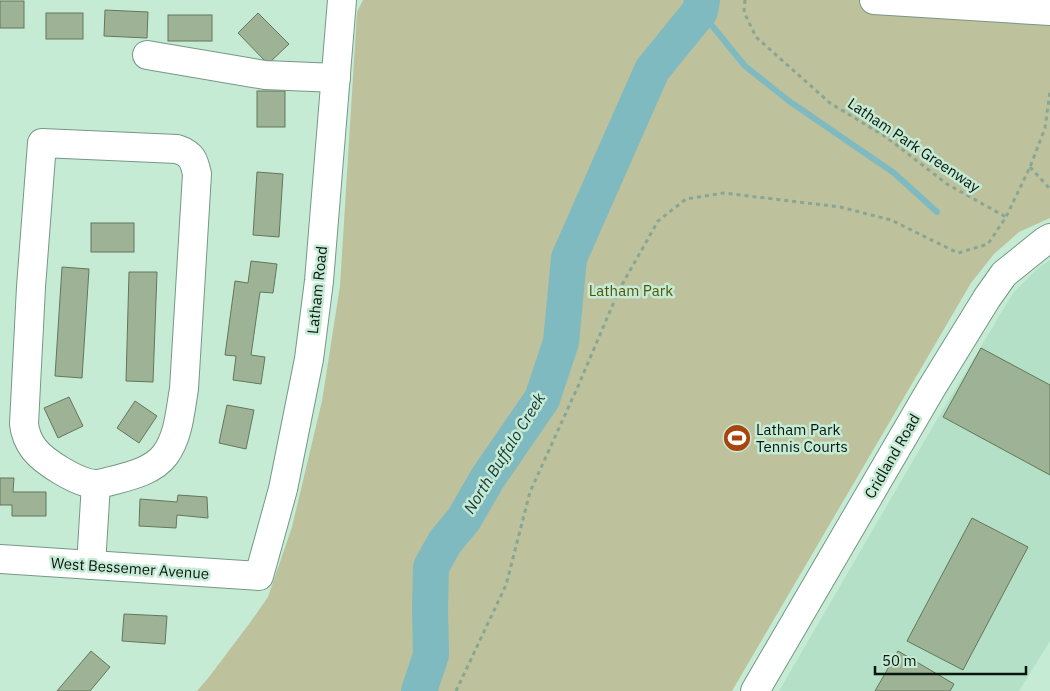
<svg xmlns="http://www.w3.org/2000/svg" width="1050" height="691" viewBox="0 0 1050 691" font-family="'IBM Plex Sans',sans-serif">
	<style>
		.built { fill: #b3e0c6 }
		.green { fill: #bdc19c }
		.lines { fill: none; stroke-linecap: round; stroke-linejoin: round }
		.stream { stroke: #7fbac1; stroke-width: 6 }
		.river { stroke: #7fbac1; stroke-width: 36 }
		.building { fill: #9eb395; stroke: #63775a }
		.minor-casing { stroke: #759884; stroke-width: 30 }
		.highway-casing { stroke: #759884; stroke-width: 30 }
		.path { stroke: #88a695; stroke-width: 3; stroke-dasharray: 4 4; stroke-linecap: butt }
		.minor { stroke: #fff; stroke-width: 28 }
		.highway { stroke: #fff; stroke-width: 28 }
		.labels { text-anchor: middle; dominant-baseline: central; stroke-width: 5; stroke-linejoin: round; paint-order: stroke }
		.street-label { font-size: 15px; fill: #08160f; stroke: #c6ebd5 }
		.park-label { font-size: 15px; fill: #51550b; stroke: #c6ebd5 }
		.poi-label { font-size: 15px; fill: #08160f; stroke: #c6ebd5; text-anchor: start }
		.water-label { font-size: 16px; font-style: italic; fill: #163438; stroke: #c6ebd5 }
	</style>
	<rect width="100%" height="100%" fill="#c6ebd5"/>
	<polygon class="built" points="1050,260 1050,641 1019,691 779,691 932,428 1013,293 1037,269"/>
	<polygon class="green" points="363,0 1050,0 1050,218 1019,232 994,254 971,283 732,691 197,691 209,677 249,624 268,597 292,527 322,401 340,286 357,12"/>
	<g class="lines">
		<polyline class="stream" points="700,11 745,66 789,101 894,173 937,212"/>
		<polyline class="river" points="419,691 431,655 430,609 431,567 445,542 464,519 487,479 542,399 561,342 569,258 652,70 700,11 702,0"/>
	</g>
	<g class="building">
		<rect x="0" y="1" width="24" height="27"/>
		<polygon points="105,10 148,12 147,38 104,36"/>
		<rect x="46" y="13" width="37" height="26"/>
		<polygon points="258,13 289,44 268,64 238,33"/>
		<rect x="168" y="15" width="44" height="26"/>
		<rect x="257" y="91" width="28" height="36"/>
		<polygon points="257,172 283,174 279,237 253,235"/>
		<rect x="91" y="223" width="43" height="29"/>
		<polygon points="251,261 277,264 273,293 260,292 251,355 265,357 261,384 233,380 236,356 225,355 235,281 248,283"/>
		<polygon points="62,267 89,269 82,378 55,376"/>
		<polygon points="129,272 157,272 153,382 126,381"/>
		<polygon points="981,348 1050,385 1050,475 943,417"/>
		<polygon points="69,397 83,426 58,438 44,408"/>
		<polygon points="135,401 157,416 139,443 117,428"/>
		<polygon points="227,405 254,410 246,449 219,443"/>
		<polygon points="0,478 14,478 13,492 46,492 46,516 12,516 12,505 0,505"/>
		<polygon points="178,495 207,497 208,518 177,515 176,528 139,526 140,499 177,502"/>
		<polygon points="972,518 1028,547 963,670 907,641"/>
		<polygon points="124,614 167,616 165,644 122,641"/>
		<polygon points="91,651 110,667 90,691 57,691"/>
		<polygon points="898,651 954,684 950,691 875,691"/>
	</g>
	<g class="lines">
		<defs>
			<g id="minor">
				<polyline points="147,55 265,75 336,78"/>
				<path d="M42,143L177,149C192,154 194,160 197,174L184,389C180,411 179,436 165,455C153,471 130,476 111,481C106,482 100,484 96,484C79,484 44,462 34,449C28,441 25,433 24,424L31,287Z"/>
				<polyline points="0,559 259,576 283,489 309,359 319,281 342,0"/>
				<polyline points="91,565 96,484"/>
				<polyline points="755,691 931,389 987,298 1004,274 1045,241 1050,238"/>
			</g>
			<polyline id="highway" points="874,0 1050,11"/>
		</defs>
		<use href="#minor" class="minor-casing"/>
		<use href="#highway" class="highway-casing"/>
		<g class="path">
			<polyline points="745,0 744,12 756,37 830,103 886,137 947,184 1006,217"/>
			<polyline points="1030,167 1050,189"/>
			<polyline points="456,691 506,585 530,492 579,384 619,290 658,221 686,199 724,193 840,207 891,220 958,253 988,244 1006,217 1030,167 1045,128 1050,92"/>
		</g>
		<use href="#minor" class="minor"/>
		<use href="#highway" class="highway"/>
	</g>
	<defs>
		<symbol id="stadium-disc" viewBox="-11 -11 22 22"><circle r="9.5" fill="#a8450e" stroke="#c6ebd5"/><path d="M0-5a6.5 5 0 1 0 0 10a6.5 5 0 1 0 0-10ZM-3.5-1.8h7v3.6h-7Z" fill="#fff"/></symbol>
	</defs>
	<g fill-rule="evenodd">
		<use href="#stadium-disc" x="721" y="422" width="32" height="32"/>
	</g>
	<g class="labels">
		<g class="street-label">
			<text transform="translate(914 145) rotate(34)">Latham Park Greenway</text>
			<text transform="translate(317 290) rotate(-84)">Latham Road</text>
			<text transform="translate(892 456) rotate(-60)">Cridland Road</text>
			<text transform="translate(130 568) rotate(4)">West Bessemer Avenue</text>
		</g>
		<g class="park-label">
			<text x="631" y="290">Latham Park</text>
		</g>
		<g class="poi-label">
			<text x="756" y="429">Latham Park<tspan x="756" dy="17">Tennis Courts</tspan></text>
		</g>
		<g class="water-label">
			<text transform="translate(504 453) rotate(-58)">North Buffalo Creek</text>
		</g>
	</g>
	<path d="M875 666v8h151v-8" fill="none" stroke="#08160f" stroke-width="2.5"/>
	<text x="882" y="666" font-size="15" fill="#08160f" stroke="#c6ebd5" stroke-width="4" paint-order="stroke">50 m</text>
</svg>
